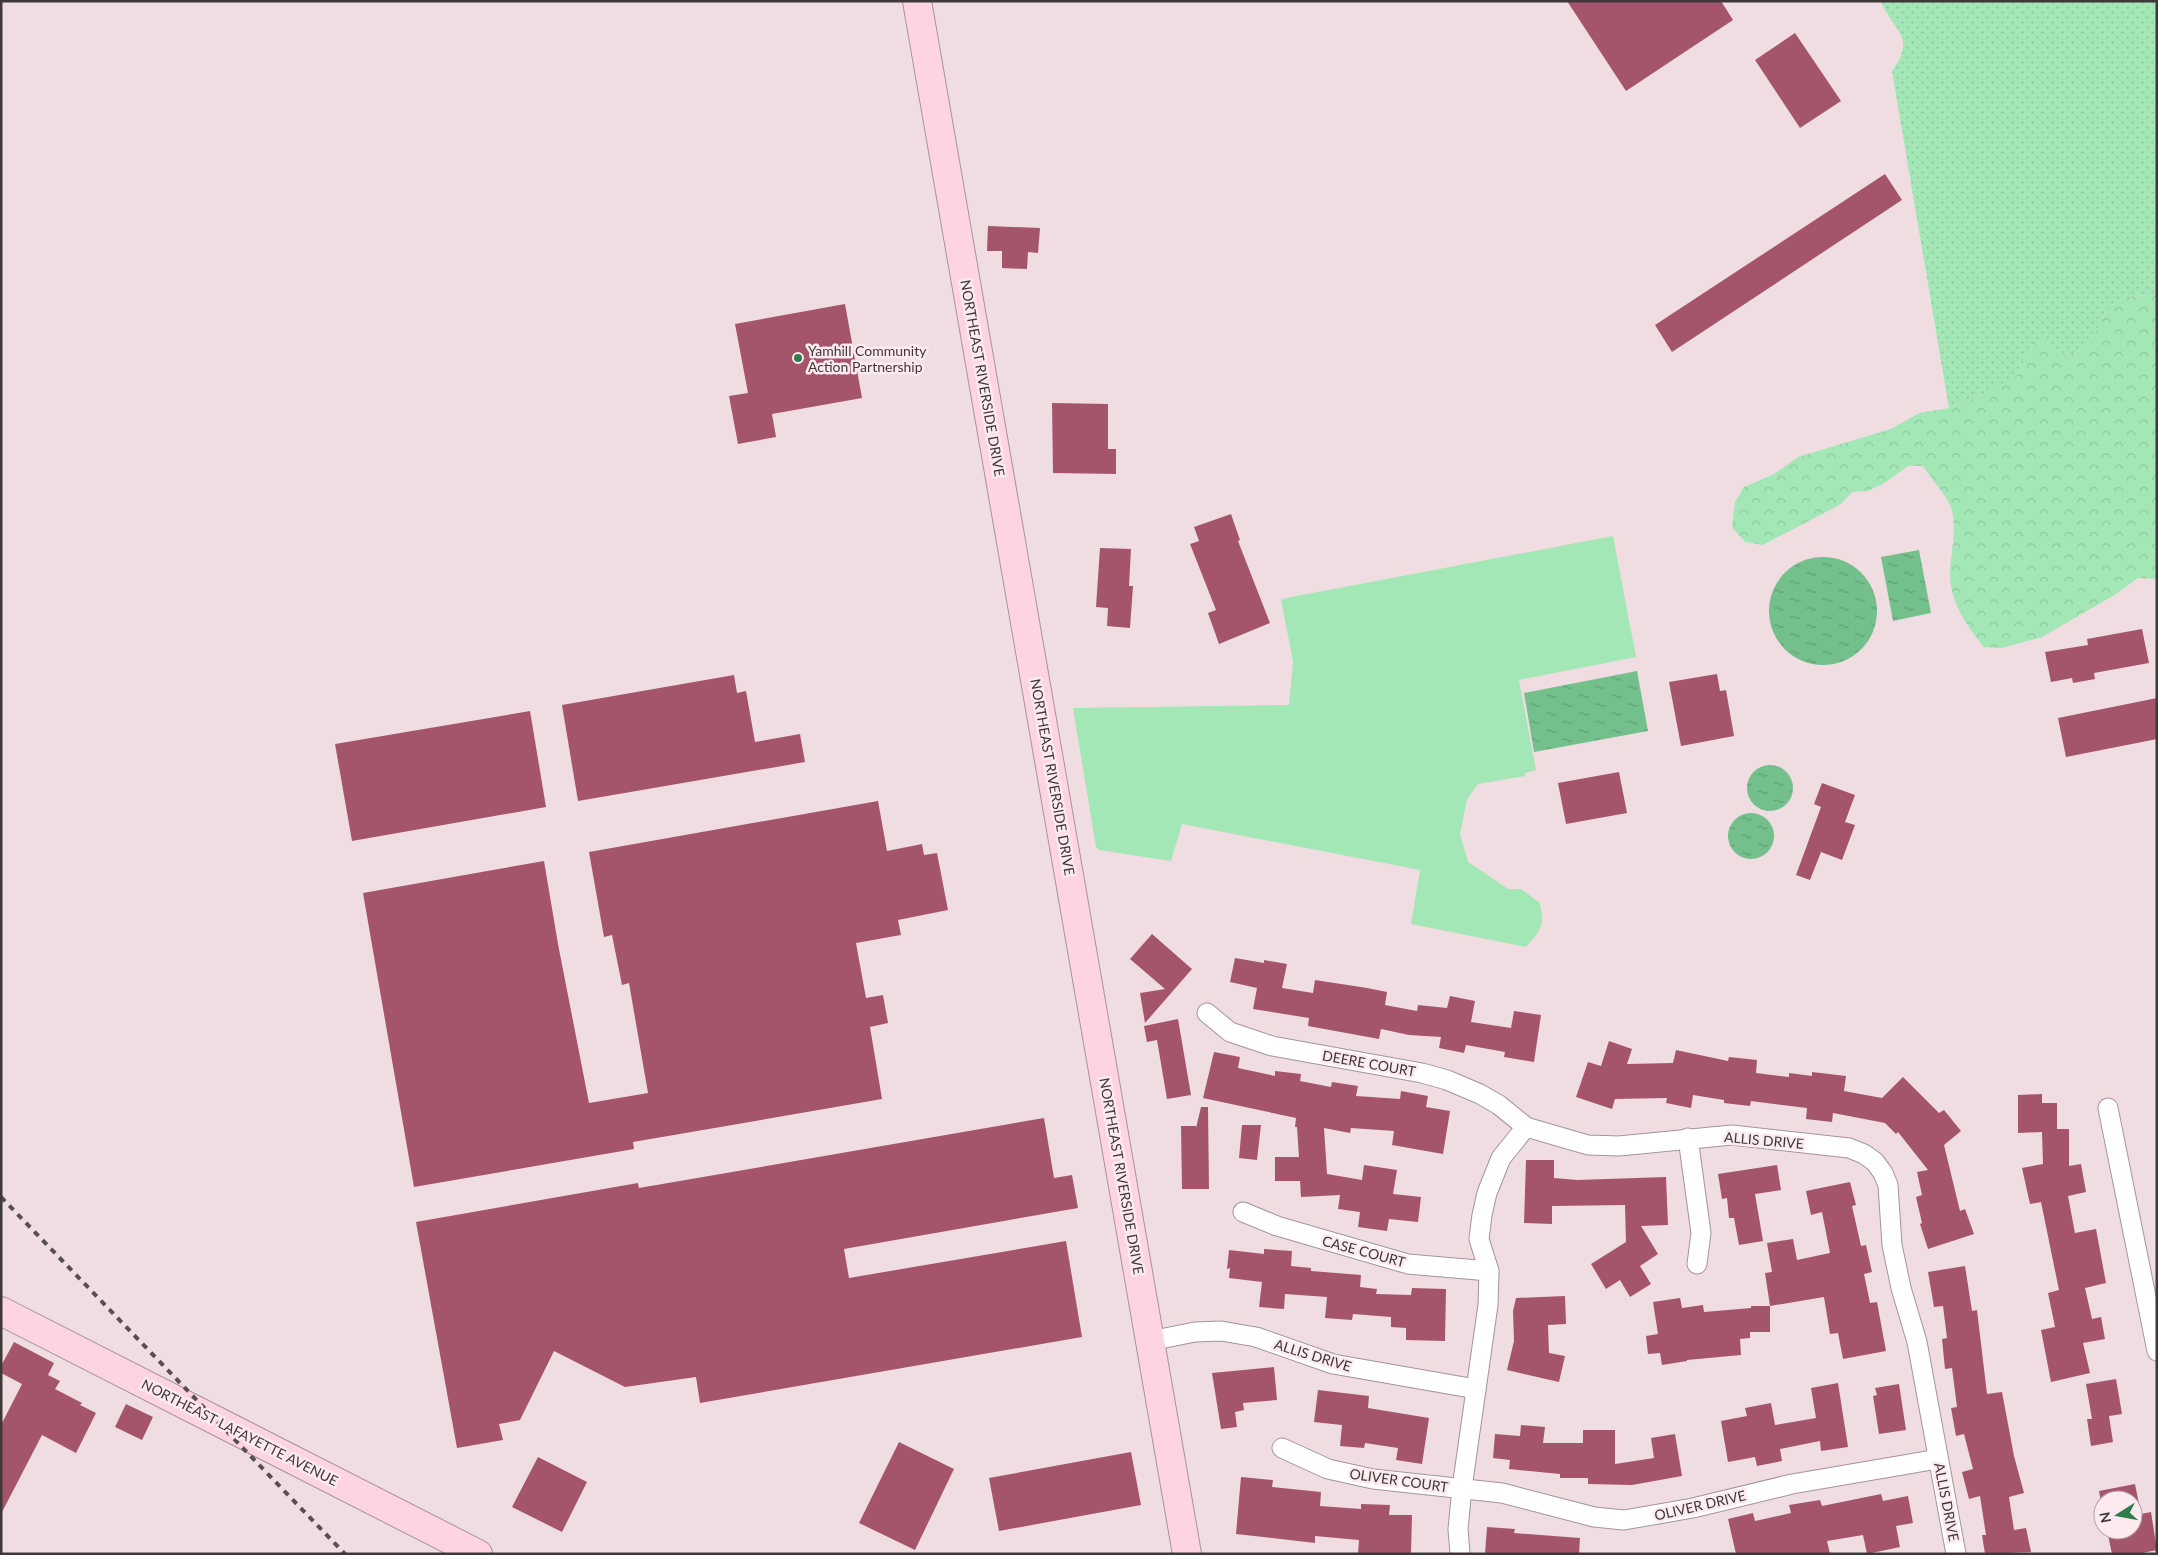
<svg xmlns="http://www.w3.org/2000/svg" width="2158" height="1555" viewBox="0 0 2158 1555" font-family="Lato,sans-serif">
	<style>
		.grass { fill: url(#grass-dots) }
		.forest { fill: url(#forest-crowns) }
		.green { fill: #a4e7b7 }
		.water { fill: url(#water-ripples) }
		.building { fill: #a5556b }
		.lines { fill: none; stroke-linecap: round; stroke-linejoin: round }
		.street-casing { stroke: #a59498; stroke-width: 21 }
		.secondary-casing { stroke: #a59498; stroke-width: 30 }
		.street { stroke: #fff; stroke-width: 19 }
		.secondary { stroke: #fed4e1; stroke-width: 28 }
		.rail { stroke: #564e50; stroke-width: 4; stroke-dasharray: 6 6; stroke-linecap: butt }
		.poi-dot { fill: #2e7c4c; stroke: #fdeaee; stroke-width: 2 }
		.labels { text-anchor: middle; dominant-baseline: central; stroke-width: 5; stroke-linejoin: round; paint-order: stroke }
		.poi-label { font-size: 14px; fill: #3f383a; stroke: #fdeaee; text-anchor: start }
		.street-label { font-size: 14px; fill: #3f383a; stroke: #fdeaee }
	</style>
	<defs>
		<pattern id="grass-dots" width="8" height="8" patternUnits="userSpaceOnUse" patternTransform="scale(1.25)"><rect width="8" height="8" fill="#a4e7b7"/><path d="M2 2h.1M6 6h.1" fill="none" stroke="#8ec79e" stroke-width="1.8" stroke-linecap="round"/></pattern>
		<pattern id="forest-crowns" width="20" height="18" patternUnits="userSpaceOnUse" patternTransform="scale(1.25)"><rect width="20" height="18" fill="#a4e7b7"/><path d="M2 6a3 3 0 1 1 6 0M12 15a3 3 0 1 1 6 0" fill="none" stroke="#8ec79e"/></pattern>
		<pattern id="water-ripples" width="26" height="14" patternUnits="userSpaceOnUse" patternTransform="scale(1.25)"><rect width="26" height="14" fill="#74c08c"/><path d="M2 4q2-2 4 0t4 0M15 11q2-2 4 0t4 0" fill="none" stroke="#619d73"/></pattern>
	</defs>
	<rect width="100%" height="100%" fill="#efdde1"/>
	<path class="grass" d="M1881,1H2157V294L2127,297L2108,307L2100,325L2081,351L2065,355L2047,341H2035L2016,377L1991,391L1949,408L1892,71C1918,35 1892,31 1881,1Z"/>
	<path class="forest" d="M2157,294V579L2138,578L2116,594L2042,637L2002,648L1984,647C1966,625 1948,599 1950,568C1952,549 1957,527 1951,507C1947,496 1930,477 1923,466H1908L1886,482L1868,491L1852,492L1841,504L1763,545L1745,542L1732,527L1735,502L1744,487L1774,474L1798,457L1891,429L1919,413L1949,408L1991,391L2016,377L2035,341H2047L2065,355L2081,351L2100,325L2108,307L2127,297Z"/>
	<path class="green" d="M1613,536L1636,657L1519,680L1536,770L1525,773V776L1478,784L1467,800L1460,834L1468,862L1508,889H1521L1540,903C1545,925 1541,931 1526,947L1411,924L1420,870L1182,824L1171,861L1099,850L1096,847L1073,708L1289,705L1293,662L1281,599Z"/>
	<g class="water">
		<polygon points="1919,550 1931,613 1893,621 1881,557"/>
		<circle cx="1823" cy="611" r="54"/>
		<polygon points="1637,671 1648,731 1534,752 1524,693"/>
		<circle cx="1770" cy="788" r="23"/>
		<circle cx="1751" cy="836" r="23"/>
	</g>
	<g class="building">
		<polygon points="1567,1 1721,1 1733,20 1626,91"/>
		<polygon points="1795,33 1841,101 1800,128 1755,60"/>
		<polygon points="1885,174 1902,200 1672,352 1655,325"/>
		<polygon points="988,226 1040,228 1038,253 1028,252 1027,269 1002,268 1002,251 987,251"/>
		<polygon points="845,304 862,398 772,414 776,437 738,444 729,396 748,393 735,324"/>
		<polygon points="1052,403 1108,404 1108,449 1116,449 1116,474 1053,473"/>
		<polygon points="1231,514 1240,540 1238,541 1270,623 1219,644 1208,613 1216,610 1190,544 1199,541 1194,527"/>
		<polygon points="1100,548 1131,549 1129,586 1133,586 1130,628 1107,626 1108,608 1096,607"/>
		<polygon points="2142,629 2149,663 2094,673 2095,679 2073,683 2072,678 2051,682 2045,652 2088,645 2087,639"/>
		<polygon points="1717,674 1720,691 1726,690 1734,736 1681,746 1669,682"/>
		<polygon points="734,675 737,693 746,691 755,742 800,734 805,762 578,801 562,705"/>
		<polygon points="2157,698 2157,739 2066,757 2058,718"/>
		<polygon points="530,711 546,807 352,841 335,744"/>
		<polygon points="1619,772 1627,813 1566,824 1558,783"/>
		<polygon points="1822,783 1855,795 1845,822 1855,825 1842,860 1821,852 1810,880 1796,875 1821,807 1814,804"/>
		<polygon points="878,801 887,851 922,844 924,855 937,853 948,910 898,920 901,935 856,943 866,998 883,995 888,1023 870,1027 882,1099 633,1142 634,1149 414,1187 363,893 544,861 558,944 589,1103 648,1093 629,983 622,985 612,935 604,937 589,852"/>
		<polygon points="1152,934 1192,969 1145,1023 1140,993 1165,989 1130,959"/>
		<polygon points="1235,958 1264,963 1264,960 1287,964 1282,988 1313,993 1315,980 1367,988 1387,992 1385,1005 1417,1011 1418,1005 1447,1008 1450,996 1475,1001 1471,1022 1511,1028 1514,1011 1541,1015 1534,1062 1504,1057 1505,1052 1466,1045 1464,1053 1439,1048 1441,1037 1409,1035 1381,1029 1379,1039 1308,1026 1309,1018 1253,1009 1257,988 1230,982"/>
		<polygon points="1178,1019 1191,1095 1167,1099 1157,1040 1147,1042 1144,1026"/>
		<polygon points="1609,1041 1632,1049 1627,1064 1673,1063 1676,1050 1728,1061 1729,1057 1757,1060 1756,1073 1789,1077 1789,1073 1812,1076 1812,1072 1846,1076 1844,1091 1882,1098 1903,1077 1939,1113 1944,1110 1961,1131 1944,1145 1960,1211 1965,1209 1974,1234 1928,1249 1920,1224 1922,1223 1916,1197 1922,1195 1917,1172 1928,1170 1898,1132 1896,1134 1885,1123 1833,1113 1832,1122 1806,1119 1807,1108 1751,1101 1750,1106 1724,1103 1724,1100 1693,1095 1691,1108 1666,1103 1667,1098 1615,1099 1612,1109 1576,1097 1588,1062 1601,1066"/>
		<polygon points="1214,1052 1240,1057 1238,1068 1275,1076 1275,1071 1301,1074 1300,1081 1331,1087 1332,1082 1358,1086 1356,1096 1400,1099 1401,1091 1428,1096 1426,1107 1450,1111 1443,1154 1392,1145 1394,1131 1351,1128 1350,1133 1324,1128 1327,1174 1362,1180 1364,1165 1397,1170 1393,1194 1421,1197 1418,1222 1389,1219 1387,1231 1358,1227 1360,1212 1338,1209 1340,1195 1301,1197 1300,1181 1275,1181 1275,1157 1299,1157 1297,1127 1295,1127 1296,1118 1203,1098"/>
		<polygon points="2042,1094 2042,1103 2057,1103 2057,1129 2069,1129 2069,1166 2081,1164 2086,1192 2068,1196 2075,1233 2096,1229 2106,1283 2085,1288 2092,1319 2101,1317 2105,1339 2083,1343 2090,1373 2051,1382 2041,1330 2055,1327 2048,1293 2059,1290 2041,1202 2030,1204 2022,1168 2043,1164 2042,1132 2018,1133 2018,1095"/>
		<polygon points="1201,1107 1208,1107 1209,1189 1182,1189 1181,1126 1196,1126 1196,1128"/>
		<polygon points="1044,1118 1054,1178 1072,1175 1078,1208 844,1249 849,1278 1066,1241 1082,1337 700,1403 696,1377 625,1387 554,1351 520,1420 499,1424 503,1440 457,1448 416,1222 638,1183 639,1188"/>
		<polygon points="1242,1125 1261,1125 1257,1160 1239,1158"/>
		<polygon points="1526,1160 1554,1160 1554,1178 1577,1180 1666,1177 1668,1225 1641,1226 1658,1254 1640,1266 1651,1284 1630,1297 1620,1280 1606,1289 1591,1264 1626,1242 1625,1205 1552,1206 1552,1224 1524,1223"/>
		<polygon points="1777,1165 1781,1190 1755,1194 1763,1241 1739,1245 1734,1218 1729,1218 1727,1198 1722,1199 1718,1174"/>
		<polygon points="1850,1182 1856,1205 1852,1206 1861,1246 1866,1245 1872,1272 1864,1274 1870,1303 1877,1302 1886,1351 1843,1359 1838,1333 1830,1334 1824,1297 1770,1306 1765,1273 1772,1272 1767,1243 1793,1239 1797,1260 1830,1253 1822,1212 1811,1215 1806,1191"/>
		<polygon points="1264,1249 1292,1251 1291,1266 1311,1268 1311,1271 1361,1275 1360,1287 1377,1289 1376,1294 1411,1295 1412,1288 1446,1289 1445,1341 1406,1340 1406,1328 1391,1327 1391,1317 1353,1314 1352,1320 1325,1318 1327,1297 1285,1294 1284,1309 1259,1307 1262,1282 1229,1278 1230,1268 1227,1269 1229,1250 1264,1254"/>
		<polygon points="1965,1266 1972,1311 1977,1310 1987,1394 2002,1392 2014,1456 2024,1493 2009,1497 2014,1530 2026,1528 2031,1552 1985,1554 1982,1535 1986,1535 1980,1496 1969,1499 1962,1472 1973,1469 1964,1434 1956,1436 1951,1408 1957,1407 1952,1368 1945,1369 1942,1339 1947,1338 1943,1306 1934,1307 1928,1272"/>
		<polygon points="1565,1296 1566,1324 1548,1325 1549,1353 1565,1356 1559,1382 1507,1370 1514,1341 1513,1311 1516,1298"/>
		<polygon points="1680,1298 1682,1308 1703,1305 1704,1312 1751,1308 1751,1306 1770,1306 1770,1332 1750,1332 1750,1338 1740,1339 1741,1355 1687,1360 1687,1361 1662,1365 1660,1353 1648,1354 1646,1336 1658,1334 1653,1302"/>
		<polygon points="14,1342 54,1363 48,1375 60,1381 55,1389 82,1403 80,1405 96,1413 76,1453 42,1435 1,1514 1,1425 22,1384 1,1373 1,1366"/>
		<polygon points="1274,1367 1277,1400 1243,1403 1244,1410 1235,1412 1237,1427 1221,1429 1212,1373"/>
		<polygon points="2116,1379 2122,1414 2109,1416 2113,1442 2091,1446 2087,1419 2092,1419 2086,1384"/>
		<polygon points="1838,1383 1848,1447 1821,1451 1820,1441 1780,1449 1782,1461 1757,1466 1755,1457 1728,1462 1721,1421 1747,1416 1745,1408 1771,1403 1775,1425 1816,1418 1811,1388"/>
		<polygon points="1899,1384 1906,1430 1879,1434 1873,1396 1877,1395 1875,1388"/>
		<polygon points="1318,1390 1369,1396 1368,1408 1429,1418 1422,1464 1396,1460 1398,1448 1365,1443 1364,1448 1340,1446 1342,1425 1314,1422"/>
		<polygon points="126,1404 153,1417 142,1440 115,1427"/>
		<polygon points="1521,1425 1545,1427 1543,1443 1583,1443 1583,1430 1615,1430 1615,1464 1654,1458 1651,1438 1675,1434 1682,1476 1632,1485 1588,1484 1588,1478 1560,1478 1560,1474 1509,1469 1510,1460 1493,1458 1495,1434 1520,1436"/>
		<polygon points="899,1442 954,1469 915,1550 859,1523"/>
		<polygon points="1131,1452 1141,1505 999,1531 989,1478"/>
		<polygon points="538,1457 587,1482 562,1532 512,1507"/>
		<polygon points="1241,1477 1273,1480 1272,1487 1321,1492 1320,1506 1361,1509 1361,1504 1390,1505 1389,1515 1412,1515 1411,1553 1358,1554 1359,1540 1315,1536 1315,1543 1236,1534"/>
		<polygon points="2135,1484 2141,1514 2151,1512 2157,1550 2137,1554 2112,1554 2107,1530 2133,1530 2133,1500 2103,1500 2103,1512 2099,1491"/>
		<polygon points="1881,1494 1883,1501 1908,1496 1913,1523 1896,1526 1900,1547 1867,1554 1863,1535 1827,1541 1830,1554 1736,1554 1728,1519 1753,1513 1755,1521 1791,1513 1789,1505 1820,1500 1822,1506"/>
		<polygon points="1487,1527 1515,1529 1514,1533 1580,1538 1579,1554 1485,1554"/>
	</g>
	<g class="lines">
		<defs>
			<g id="street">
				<polyline points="1207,1013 1230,1032 1272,1046 1422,1073 1447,1080 1480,1094 1499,1105 1526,1127 1588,1145 1619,1146 1732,1135 1849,1148 1864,1154 1875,1162 1883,1173 1888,1185 1892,1245 1901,1288 1917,1342 1956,1554"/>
				<polyline points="2108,1108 2157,1351"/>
				<polyline points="1688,1138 1701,1233 1697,1264"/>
				<polyline points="1243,1212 1277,1226 1408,1264 1489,1271"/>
				<polyline points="1150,1341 1195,1332 1221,1331 1256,1337 1333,1364 1476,1389"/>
				<polyline points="1282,1448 1328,1469 1373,1479 1502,1493 1594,1517 1624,1520 1693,1508 1792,1484 1938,1459"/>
				<polyline points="1460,1554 1458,1529 1462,1488 1488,1305 1489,1271 1479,1239 1482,1215 1487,1193 1501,1158 1526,1127"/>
			</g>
			<g id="secondary">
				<polyline points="917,1 1187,1554"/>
				<polyline points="1,1311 478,1554"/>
			</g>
		</defs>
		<use href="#street" class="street-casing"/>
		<use href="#secondary" class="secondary-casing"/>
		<use href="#street" class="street"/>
		<use href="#secondary" class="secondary"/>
		<polyline class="rail" points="1,1197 345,1554"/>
	</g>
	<circle class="poi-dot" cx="798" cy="358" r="5"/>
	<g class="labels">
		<g class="poi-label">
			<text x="808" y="350">Yamhill Community<tspan x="808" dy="16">Action Partnership</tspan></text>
		</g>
		<g class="street-label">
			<text transform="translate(983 378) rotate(80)">NORTHEAST RIVERSIDE DRIVE</text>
			<text transform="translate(1053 777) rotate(80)">NORTHEAST RIVERSIDE DRIVE</text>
			<text transform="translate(1369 1063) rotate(10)">DEERE COURT</text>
			<text transform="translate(1764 1140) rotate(5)">ALLIS DRIVE</text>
			<text transform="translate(1122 1176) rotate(80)">NORTHEAST RIVERSIDE DRIVE</text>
			<text transform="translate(1364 1251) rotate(15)">CASE COURT</text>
			<text transform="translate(1313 1355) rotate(17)">ALLIS DRIVE</text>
			<text transform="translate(240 1432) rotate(27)">NORTHEAST LAFAYETTE AVENUE</text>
			<text transform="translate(1399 1480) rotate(8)">OLIVER COURT</text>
			<text transform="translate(1947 1502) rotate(79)">ALLIS DRIVE</text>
			<text transform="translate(1700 1505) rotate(-13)">OLIVER DRIVE</text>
		</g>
	</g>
	<rect width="2158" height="1555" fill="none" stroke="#3f383a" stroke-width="5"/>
	<g transform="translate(2118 1515) rotate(259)"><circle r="24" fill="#fdeaee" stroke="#b1a3a6"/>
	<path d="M0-4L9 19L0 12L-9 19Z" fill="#2e7c4c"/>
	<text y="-8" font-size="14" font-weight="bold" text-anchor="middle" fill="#3f383a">N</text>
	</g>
</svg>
